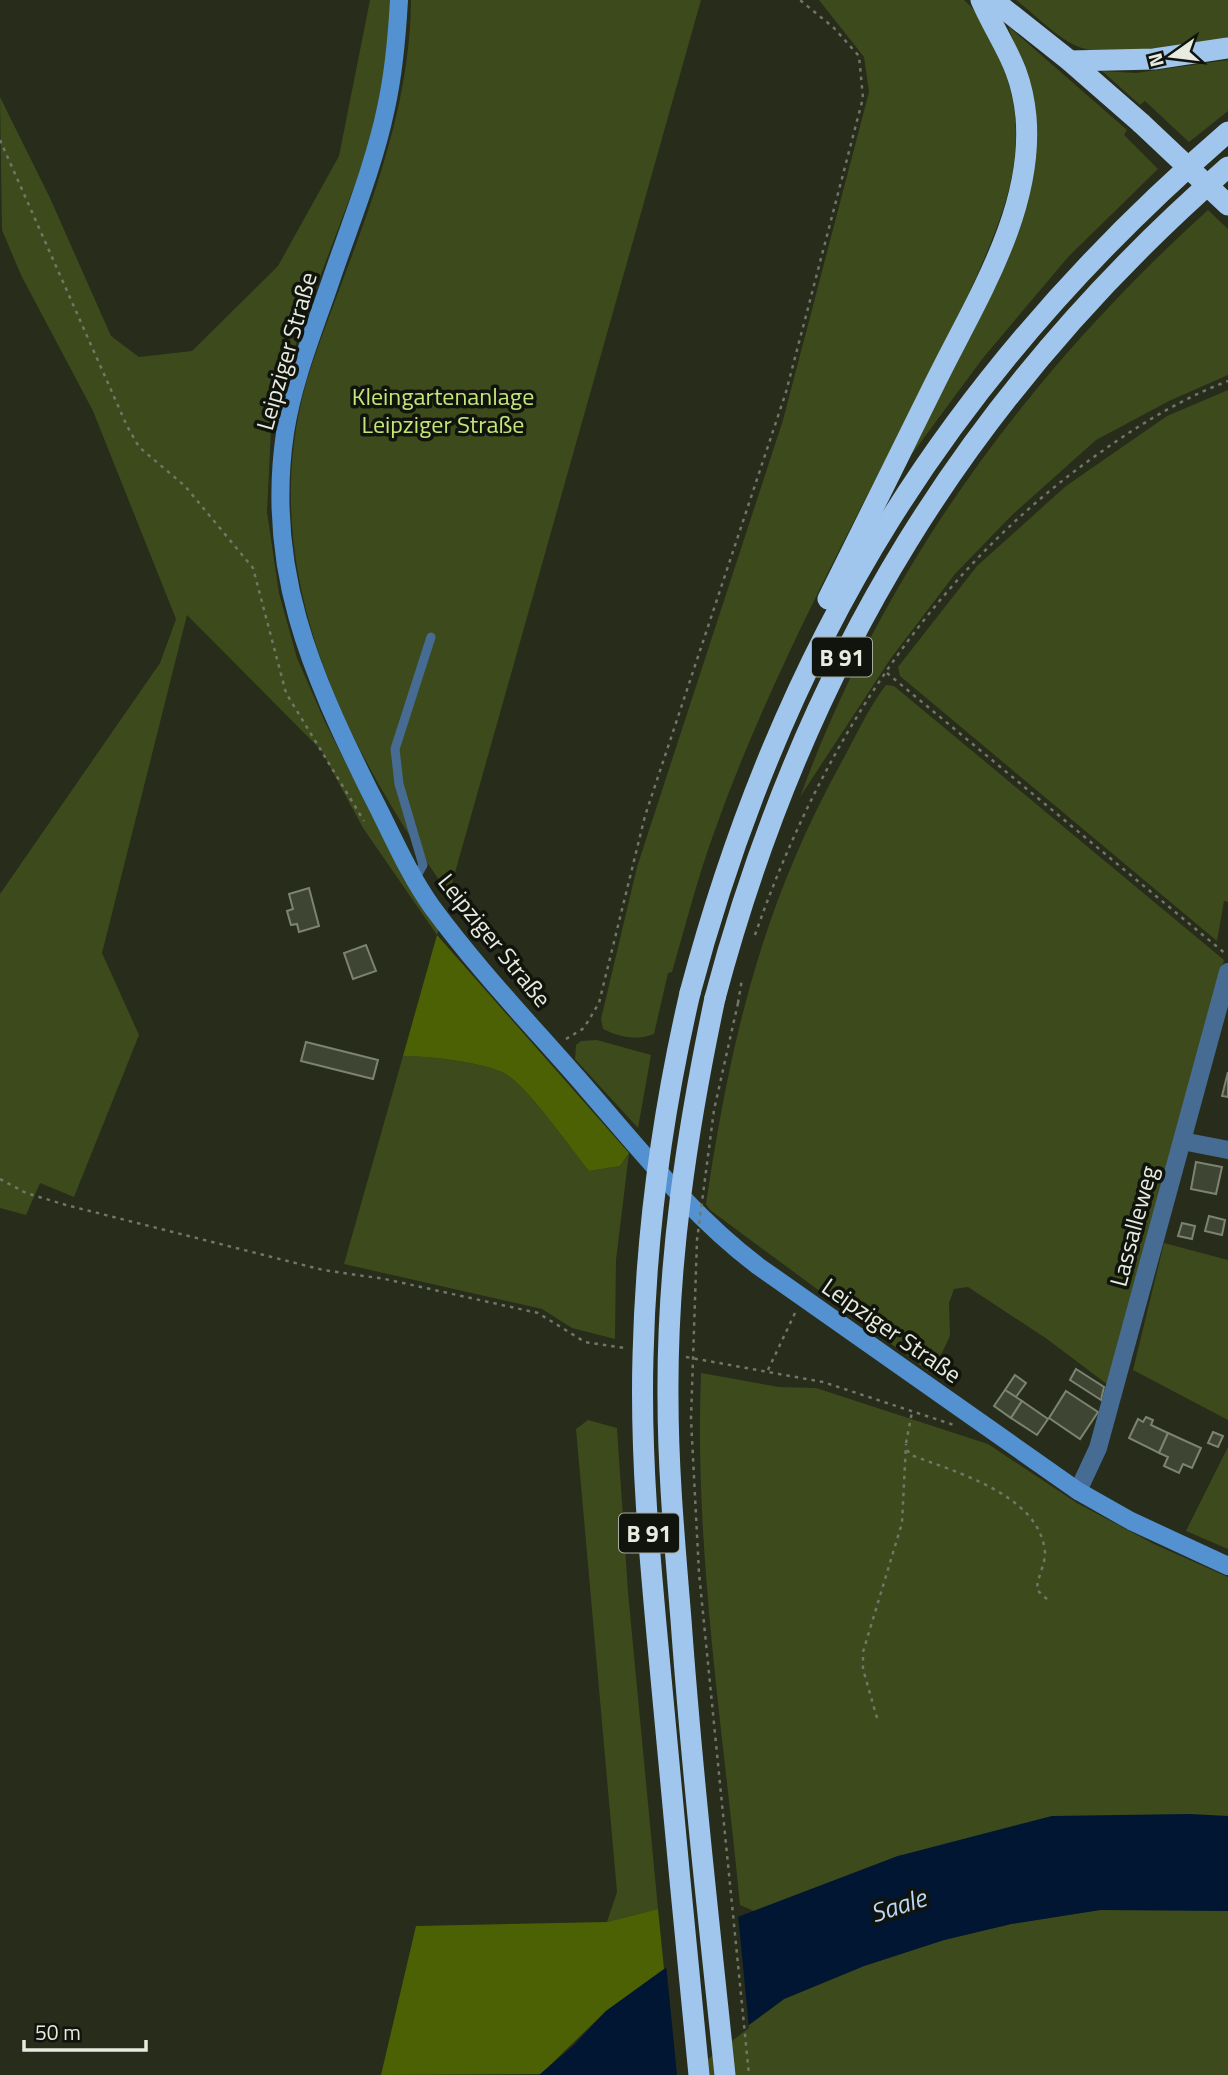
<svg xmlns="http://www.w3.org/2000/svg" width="1228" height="2075" viewBox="0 0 1228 2075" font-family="'Titillium Web',sans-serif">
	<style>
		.green { fill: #3d4a1c }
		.forest { fill: #4c6104 }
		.water { fill: #001632 }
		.pier { fill: #272c1b }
		.building { fill: #3f4533; stroke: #7c846f; stroke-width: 2 }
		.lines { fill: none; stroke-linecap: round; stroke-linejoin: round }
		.path { stroke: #727668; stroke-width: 2.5; stroke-dasharray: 3.5 5; stroke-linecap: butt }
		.lane { stroke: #476c94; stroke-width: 9 }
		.street { stroke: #476c94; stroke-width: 18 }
		.secondary { stroke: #5391d1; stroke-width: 18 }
		.highway { stroke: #a1c6ed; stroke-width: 21 }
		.path-bridge { stroke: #727668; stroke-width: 2.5; stroke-dasharray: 3.5 5; stroke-linecap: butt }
		.highway-bridge { stroke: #a1c6ed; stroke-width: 21 }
		.labels { text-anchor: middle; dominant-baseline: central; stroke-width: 7; stroke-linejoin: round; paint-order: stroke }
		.shield { fill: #11140c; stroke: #a7aaa0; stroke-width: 2 }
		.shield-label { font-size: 23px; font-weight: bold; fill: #e7ebe0 }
		.street-label { font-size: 24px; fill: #e7ebe0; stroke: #11140c }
		.park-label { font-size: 24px; fill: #c4e578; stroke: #11140c }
		.water-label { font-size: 26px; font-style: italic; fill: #b9d7f8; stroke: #11140c }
	</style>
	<rect width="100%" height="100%" fill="#272c1b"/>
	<g class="green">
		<polygon points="370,0 392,0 390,52 366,155 300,330 271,430 267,512 279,593 297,658 325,722 377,825 410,886 439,929 437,935 363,828 321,750 187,615 102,953 139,1035 74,1197 40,1183 26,1215 0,1208 0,894 160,663 176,619 93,411 21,275 2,230 0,97 50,198 111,336 139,357 192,351 278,266 339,156"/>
		<path d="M411,0H701L449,894C339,739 247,553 313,361C354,244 410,127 411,0Z"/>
		<path d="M819,0H964C983,16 992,37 1000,58C1035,144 1006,210 971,289C886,468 782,642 715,830C698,876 686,924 672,972L668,973L654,1034C637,1041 619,1037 603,1029L601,1019L637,867L783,420L869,92L864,57Z"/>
		<path d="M1016,0H1228V37C1185,48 1106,66 1067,41C1049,30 1033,13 1016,0Z"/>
		<polygon points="1008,26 1127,130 1124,135 1158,169 1069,256 983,358 912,454 910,452 1004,265 1031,89"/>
		<polygon points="1228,60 1228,111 1189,142 1145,101 1140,105 1102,71 1136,73"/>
		<path d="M1208,210L1228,229V375L1169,401L1096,440L1012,515L955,574L891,658L800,797C884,568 1028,373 1208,210Z"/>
		<polygon points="1228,390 1228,902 1224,901 1217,941 900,676 898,667 977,566 1066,486 1167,416"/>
		<path d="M886,685L894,686L1224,960L1108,1385L1047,1339L968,1287L954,1289L949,1303L950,1336L932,1374L710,1210L706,1204C730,1043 761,908 841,763C855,738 868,708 886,685Z"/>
		<polygon points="597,1040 651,1055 638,1128 575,1059 576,1045 581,1041"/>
		<path d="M403,1056C428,1056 482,1062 504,1073C527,1085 570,1148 589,1171L620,1166L629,1153L616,1260L615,1339L572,1328L542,1309L344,1264Z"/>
		<polygon points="1164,1243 1228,1260 1228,1420 1133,1370"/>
		<path d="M701,1373L779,1387L816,1388L988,1444L1077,1503L1154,1544L1228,1577V1819L898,1856L754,1911L740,1905C723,1729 694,1550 701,1373Z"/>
		<polygon points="588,1420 617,1428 628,1592 658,1909 607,1922 617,1892 576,1429"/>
		<polygon points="1228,1447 1228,1549 1186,1531"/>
		<polygon points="1187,1908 1228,1911 1228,2075 681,2075 784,1999 864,1966 944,1940 1011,1924 1100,1910"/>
	</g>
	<g class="forest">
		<path d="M437,935L629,1153L620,1166L589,1171C570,1148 527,1085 504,1073C482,1062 428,1056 403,1056Z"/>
		<polygon points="658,1909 664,1969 606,2011 541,2074 381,2075 416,1926 607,1922"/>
	</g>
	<polygon class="water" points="1189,1814 1228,1816 1228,1911 1100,1910 1011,1924 944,1940 864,1966 784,1999 681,2075 539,2075 574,2045 606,2011 735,1918 898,1856 1052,1816"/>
	<polygon class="pier" points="738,1914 749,2028 687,2075 677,2075 666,1964"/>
	<g class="building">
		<polygon points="309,888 319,926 299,932 297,924 291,925 287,911 293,909 289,894"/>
		<polygon points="366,945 376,971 353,979 344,953"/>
		<polygon points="306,1042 378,1060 373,1079 301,1061"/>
		<polygon points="1228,1072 1228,1097 1222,1096"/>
		<polygon points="1196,1162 1222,1167 1216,1194 1191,1189"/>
		<polygon points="1209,1216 1225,1220 1222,1235 1205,1231"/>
		<polygon points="1182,1223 1195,1226 1192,1239 1178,1236"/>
		<polygon points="1076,1369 1104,1387 1101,1400 1070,1380"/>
		<polygon points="1015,1375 1026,1383 1016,1397 1005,1390"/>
		<polygon points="1005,1390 1022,1401 1011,1418 994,1406"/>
		<polygon points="1066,1391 1098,1412 1080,1439 1049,1418"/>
		<polygon points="1022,1401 1048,1419 1037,1435 1011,1418"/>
		<polygon points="1146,1417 1153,1420 1151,1425 1168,1433 1159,1453 1129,1438 1138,1419 1143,1422"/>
		<polygon points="1213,1432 1223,1436 1218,1447 1208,1443"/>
		<polygon points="1168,1433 1201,1448 1192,1468 1183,1464 1179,1473 1164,1466 1168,1457 1159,1453"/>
	</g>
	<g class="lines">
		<g class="path">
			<polyline points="0,140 127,426 139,447 185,486 253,568 286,693 364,821"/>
			<polyline points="887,673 1227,955"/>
			<path d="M755,935C820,748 929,576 1091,459C1134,428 1178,400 1228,381"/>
			<polyline points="738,1003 742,979"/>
			<polyline points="566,1039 584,1028 599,1003 645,816 786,392 863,98 859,56 834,28 800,0"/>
			<polyline points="0,1179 26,1193 66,1205 323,1270 385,1279 538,1313 585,1342 624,1348"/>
			<polyline points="686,1357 823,1382 954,1425"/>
			<polyline points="768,1370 795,1313"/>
			<polyline points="906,1443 912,1412"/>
			<path d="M907,1450L911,1455C955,1472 1041,1495 1045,1553C1045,1566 1037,1577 1037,1590L1048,1600"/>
			<polyline points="877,1718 863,1669 863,1652 902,1523 906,1444"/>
		</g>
		<polyline class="lane" points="415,879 423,865 399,784 395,749 431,637"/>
		<g class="street">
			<polyline points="1182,1141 1228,1150"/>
			<polyline points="1078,1491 1098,1448 1228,972"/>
		</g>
		<path class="secondary" d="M399,0C397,36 394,72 386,108C374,166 350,224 331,280C314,330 293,380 285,433C265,569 311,673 370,792C390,830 407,872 432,907C479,971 535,1029 587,1089C641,1151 692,1216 758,1266L1078,1491L1131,1521L1228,1566"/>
		<g class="highway">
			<polyline points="993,0 1070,61 1141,123"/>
			<polyline points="1070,61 1154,59 1228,48"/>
			<path d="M828,599C863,528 899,456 934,385C974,303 1034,212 1026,117C1021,64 1001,45 981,0"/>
			<path d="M690,993C784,639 950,372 1228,132"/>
			<path d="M715,998C804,663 967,395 1228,167"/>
		</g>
		<polyline class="path-bridge" points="738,1003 714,1110 697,1240 691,1419 699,1573 749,2075"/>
		<g class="highway-bridge">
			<polyline points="1141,123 1228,205"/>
			<path d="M690,993C662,1114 646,1231 643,1356C640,1463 651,1571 661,1678C673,1810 686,1943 699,2075"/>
			<path d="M715,998C687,1130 667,1262 668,1397C668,1472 675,1546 681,1620C692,1772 709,1923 725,2075"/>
		</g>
	</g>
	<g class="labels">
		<g class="shield">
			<rect x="812" y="637.5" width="60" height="39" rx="5"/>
			<rect x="619" y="1513.5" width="60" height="39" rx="5"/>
		</g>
		<g class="shield-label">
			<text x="842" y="657">B 91</text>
			<text x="649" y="1533">B 91</text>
		</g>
		<g class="street-label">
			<text transform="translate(286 351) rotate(-74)">Leipziger Straße</text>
			<text transform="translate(495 940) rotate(51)">Leipziger Straße</text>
			<text transform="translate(1133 1226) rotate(-75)">Lassalleweg</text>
			<text transform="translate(892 1330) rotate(35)">Leipziger Straße</text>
		</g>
		<g class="park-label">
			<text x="443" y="396">Kleingartenanlage<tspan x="443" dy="28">Leipziger Straße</tspan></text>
		</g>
		<g class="water-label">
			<text transform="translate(898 1905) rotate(-18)">Saale</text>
		</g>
	</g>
	<g transform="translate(1172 56) rotate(256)" stroke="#11140c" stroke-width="5" paint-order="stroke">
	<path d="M0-5L12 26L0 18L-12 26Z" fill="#e7ebe0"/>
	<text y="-10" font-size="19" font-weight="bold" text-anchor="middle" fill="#e7ebe0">N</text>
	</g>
	<path d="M24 2040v10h122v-10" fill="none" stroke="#e7ebe0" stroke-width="3.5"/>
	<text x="35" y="2040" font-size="21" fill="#e7ebe0" stroke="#11140c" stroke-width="5" paint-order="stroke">50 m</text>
</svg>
